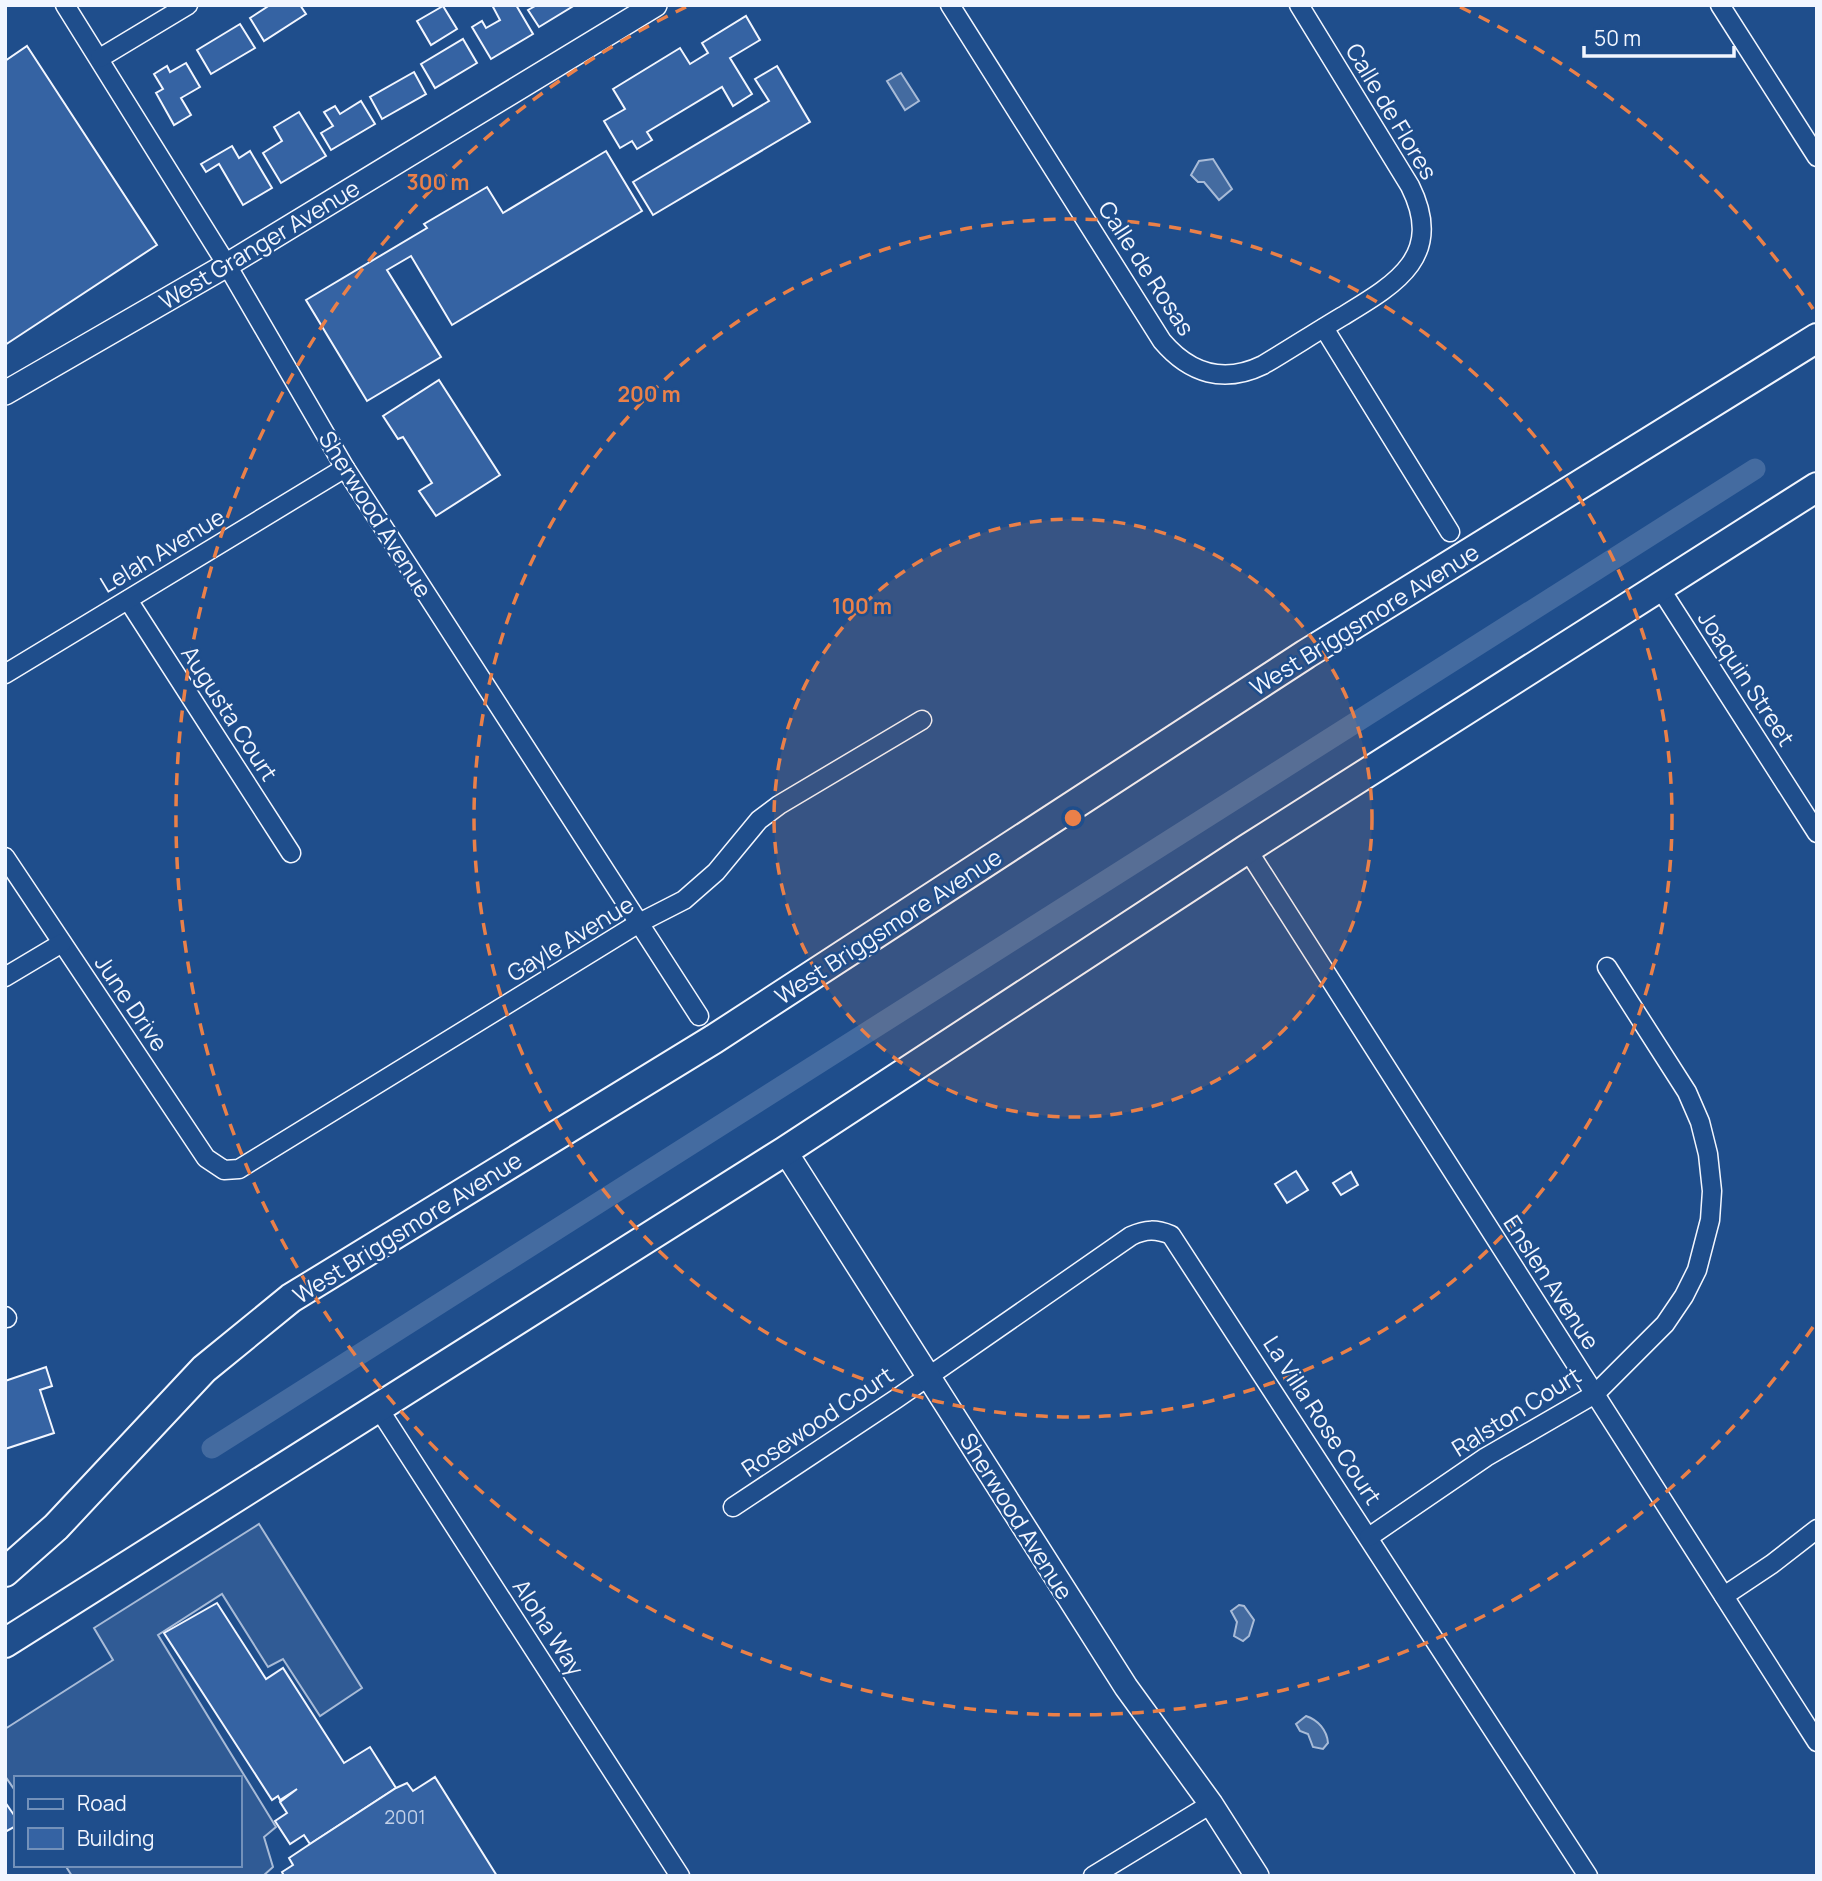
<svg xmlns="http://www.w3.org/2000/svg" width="1822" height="1881" viewBox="0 0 1822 1881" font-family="Manrope,sans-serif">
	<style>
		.built { fill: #305b95; stroke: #a8bbd7; stroke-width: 2 }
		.water { fill: #446ba0; stroke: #a8bbd7; stroke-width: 2 }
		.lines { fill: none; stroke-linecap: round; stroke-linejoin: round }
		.canal { stroke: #446ba0; stroke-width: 21 }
		.building { fill: #3563a3; stroke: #f2f6ff; stroke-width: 2 }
		.minor-casing { stroke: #f2f6ff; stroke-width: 21 }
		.tertiary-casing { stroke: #f2f6ff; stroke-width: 26 }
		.primary-casing { stroke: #f2f6ff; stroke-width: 32 }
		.minor { stroke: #1f4e8c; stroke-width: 18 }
		.tertiary { stroke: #1f4e8c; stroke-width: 23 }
		.primary { stroke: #1f4e8c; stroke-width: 28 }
		.ring { fill: none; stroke: #ea8049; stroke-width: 3.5; stroke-dasharray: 12 9 }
		.labels { text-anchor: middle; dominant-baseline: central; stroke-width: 5; stroke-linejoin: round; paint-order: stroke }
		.number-label { font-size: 19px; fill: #c3d1e8 }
		.street-label { font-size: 23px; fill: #f2f6ff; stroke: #1f4e8c }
		.centre { fill: #ea8049; stroke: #1f4e8c; stroke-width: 3.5 }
		.ring-label { font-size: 21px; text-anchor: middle; font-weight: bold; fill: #ea8049; stroke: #1f4e8c; stroke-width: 5; stroke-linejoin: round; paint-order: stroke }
	</style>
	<rect width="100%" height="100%" fill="#1f4e8c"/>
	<polygon class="built" points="259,1524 362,1688 320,1716 283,1659 268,1667 222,1594 158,1635 276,1827 264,1837 273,1867 263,1876 72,1876 65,1865 240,1865 240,1778 16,1778 16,1792 5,1776 5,1729 113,1660 94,1628"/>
	<g class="water">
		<polygon points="901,73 919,101 905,110 887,81"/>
		<polygon points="1213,159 1232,189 1219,200 1204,182 1198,182 1191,175 1199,161"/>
		<polygon points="1239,1605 1244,1606 1254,1620 1249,1636 1243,1641 1234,1636 1237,1622 1231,1611"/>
		<path d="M1306,1716C1318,1720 1327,1730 1328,1743L1323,1749L1313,1747L1308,1734L1300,1731L1296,1724Z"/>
	</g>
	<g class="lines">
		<polyline class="canal" points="212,1448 1755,469"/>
	</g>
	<g class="building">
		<polygon points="270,5 300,5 306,14 264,41 250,18"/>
		<polygon points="492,5 516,5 533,34 491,59 472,27 482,21 486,28 500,20"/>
		<polygon points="537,5 575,5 539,27 528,10"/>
		<polygon points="443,6 457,29 431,45 417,21"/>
		<polygon points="746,16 760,40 730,58 752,94 733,106 722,87 647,132 652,140 637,149 632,141 620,148 604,121 625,109 613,89 680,48 690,64 708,53 702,43"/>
		<polygon points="240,24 255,48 211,74 197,50"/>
		<polygon points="463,39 477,63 435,88 421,64"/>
		<polygon points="27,46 157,245 5,345 5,61"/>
		<polygon points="186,63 200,87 181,98 191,115 174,125 156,93 163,89 154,74 167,66 170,72"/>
		<polygon points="777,66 810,122 653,215 633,182 769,101 755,79"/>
		<polygon points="414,72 426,94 382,119 370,97"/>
		<polygon points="361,101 375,124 331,150 321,133 333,126 324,112 335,106 340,114"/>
		<polygon points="299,112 326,156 281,183 263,153 282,141 274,127"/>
		<polygon points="232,146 239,158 250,151 272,188 243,205 219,164 206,172 201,164"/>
		<polygon points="606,151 642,211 452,325 411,256 387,270 441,357 367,401 306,300 427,228 424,224 487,187 503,213"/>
		<polygon points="439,380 500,475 436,516 419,491 432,483 403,437 398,439 383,416"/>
		<polygon points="1296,1171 1308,1190 1287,1203 1275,1184"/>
		<polygon points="1351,1172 1358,1185 1341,1195 1333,1183"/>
		<polygon points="46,1367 52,1386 40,1390 54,1433 5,1449 5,1381"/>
		<polygon points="217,1603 266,1679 283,1668 344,1763 370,1747 396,1788 310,1844 304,1835 290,1844 275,1821 287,1813 280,1802 297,1789 280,1800 278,1796 272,1800 164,1633"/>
		<polygon points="435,1777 497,1876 284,1876 282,1872 293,1865 289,1858 310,1844 396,1788 407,1783 413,1791"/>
		<polygon points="5,1802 16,1818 16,1826 5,1832"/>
	</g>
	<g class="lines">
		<defs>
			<g id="minor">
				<polyline points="65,5 227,265 345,468 699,1016"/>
				<path d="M950,5L1162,341C1190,374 1224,384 1263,365C1290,349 1316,332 1343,316C1396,284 1445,256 1410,186L1299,5"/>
				<polyline points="1720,5 1817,157"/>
				<polyline points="100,58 188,5"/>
				<polyline points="1324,328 1450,532"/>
				<polyline points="1658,585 1817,833"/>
				<polyline points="128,600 291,853"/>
				<polyline points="5,674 345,468"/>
				<polyline points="1247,849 1817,1742"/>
				<polyline points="5,857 206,1158 224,1170 239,1169 639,923 684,900 716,872 759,820 779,805 922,720"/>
				<polyline points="5,977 62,943"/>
				<polyline points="5,1316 7,1318"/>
				<polyline points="377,1406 680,1876"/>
				<path d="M733,1507L896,1399L1131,1236C1146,1229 1156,1229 1171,1235L1588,1876"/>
				<polyline points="1369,1537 1486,1457 1595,1394 1665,1324 1684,1296 1697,1270 1710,1220 1712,1191 1708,1154 1700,1122 1687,1092 1607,967"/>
				<polyline points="1724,1596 1772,1564 1817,1529"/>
				<polyline points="1093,1876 1211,1804"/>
			</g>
			<g id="tertiary">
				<polyline points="5,393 227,265 655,5"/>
				<polyline points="785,1151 1126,1687 1211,1804 1257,1876"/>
			</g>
			<g id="primary">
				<polyline points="5,1572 56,1527 204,1369 291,1298 714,1039 1306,654 1817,338"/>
				<polyline points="5,1643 785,1151 1247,849 1817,487"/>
			</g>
		</defs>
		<use href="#minor" class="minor-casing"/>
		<use href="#tertiary" class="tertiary-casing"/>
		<use href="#primary" class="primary-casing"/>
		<use href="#minor" class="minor"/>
		<use href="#tertiary" class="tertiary"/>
		<use href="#primary" class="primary"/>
	</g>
	<circle cx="1073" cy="818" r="299" fill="#ea8049" fill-opacity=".12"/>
	<g class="ring">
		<circle cx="1073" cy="818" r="299"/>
		<circle cx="1073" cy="818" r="599"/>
		<path d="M1813 1327A898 898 0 1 1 686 7M1460 7A898 898 0 0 1 1813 309"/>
	</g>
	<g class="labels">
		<g class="number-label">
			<text x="405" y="1817">2001</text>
		</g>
		<g class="street-label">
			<text transform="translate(1392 111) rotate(59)">Calle de Flores</text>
			<text transform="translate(259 244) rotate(-31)">West Granger Avenue</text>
			<text transform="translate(1147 268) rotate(57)">Calle de Rosas</text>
			<text transform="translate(376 514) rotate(58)">Sherwood Avenue</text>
			<text transform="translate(162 550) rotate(-31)">Lelah Avenue</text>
			<text transform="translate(1364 619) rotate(-32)">West Briggsmore Avenue</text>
			<text transform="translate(1747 678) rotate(57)">Joaquin Street</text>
			<text transform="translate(230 713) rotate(57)">Augusta Court</text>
			<text transform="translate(888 926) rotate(-33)">West Briggsmore Avenue</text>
			<text transform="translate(570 938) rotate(-31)">Gayle Avenue</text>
			<text transform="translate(132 1003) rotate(56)">June Drive</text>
			<text transform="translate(407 1227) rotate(-32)">West Briggsmore Avenue</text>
			<text transform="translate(1552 1282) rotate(57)">Enslen Avenue</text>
			<text transform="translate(1516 1411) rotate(-32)">Ralston Court</text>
			<text transform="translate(1323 1420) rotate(57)">La Villa Rose Court</text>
			<text transform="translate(817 1421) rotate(-34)">Rosewood Court</text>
			<text transform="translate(1017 1516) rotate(58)">Sherwood Avenue</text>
			<text transform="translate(549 1627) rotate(57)">Aloha Way</text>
		</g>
	</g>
	<circle cx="1073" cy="818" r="10" class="centre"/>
	<g class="ring-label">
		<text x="438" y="190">300 m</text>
		<text x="649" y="402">200 m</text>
		<text x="862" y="614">100 m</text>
	</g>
	<rect width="1822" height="1881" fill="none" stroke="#f2f6ff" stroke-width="14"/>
	<rect x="14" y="1776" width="228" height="91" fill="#1f4e8c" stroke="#7391ba" stroke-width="2"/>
	<rect x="28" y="1799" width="35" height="10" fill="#1f4e8c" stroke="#7391ba" stroke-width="2"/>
	<text x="77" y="1811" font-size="21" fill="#f2f6ff">Road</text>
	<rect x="28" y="1828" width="35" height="21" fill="#3563a3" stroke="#7391ba" stroke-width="2"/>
	<text x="77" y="1846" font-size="21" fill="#f2f6ff">Building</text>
	<path d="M1584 46v10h150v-10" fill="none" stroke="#f2f6ff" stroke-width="3.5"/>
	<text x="1594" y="46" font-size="21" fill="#f2f6ff" stroke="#1f4e8c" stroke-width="5" paint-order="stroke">50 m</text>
</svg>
